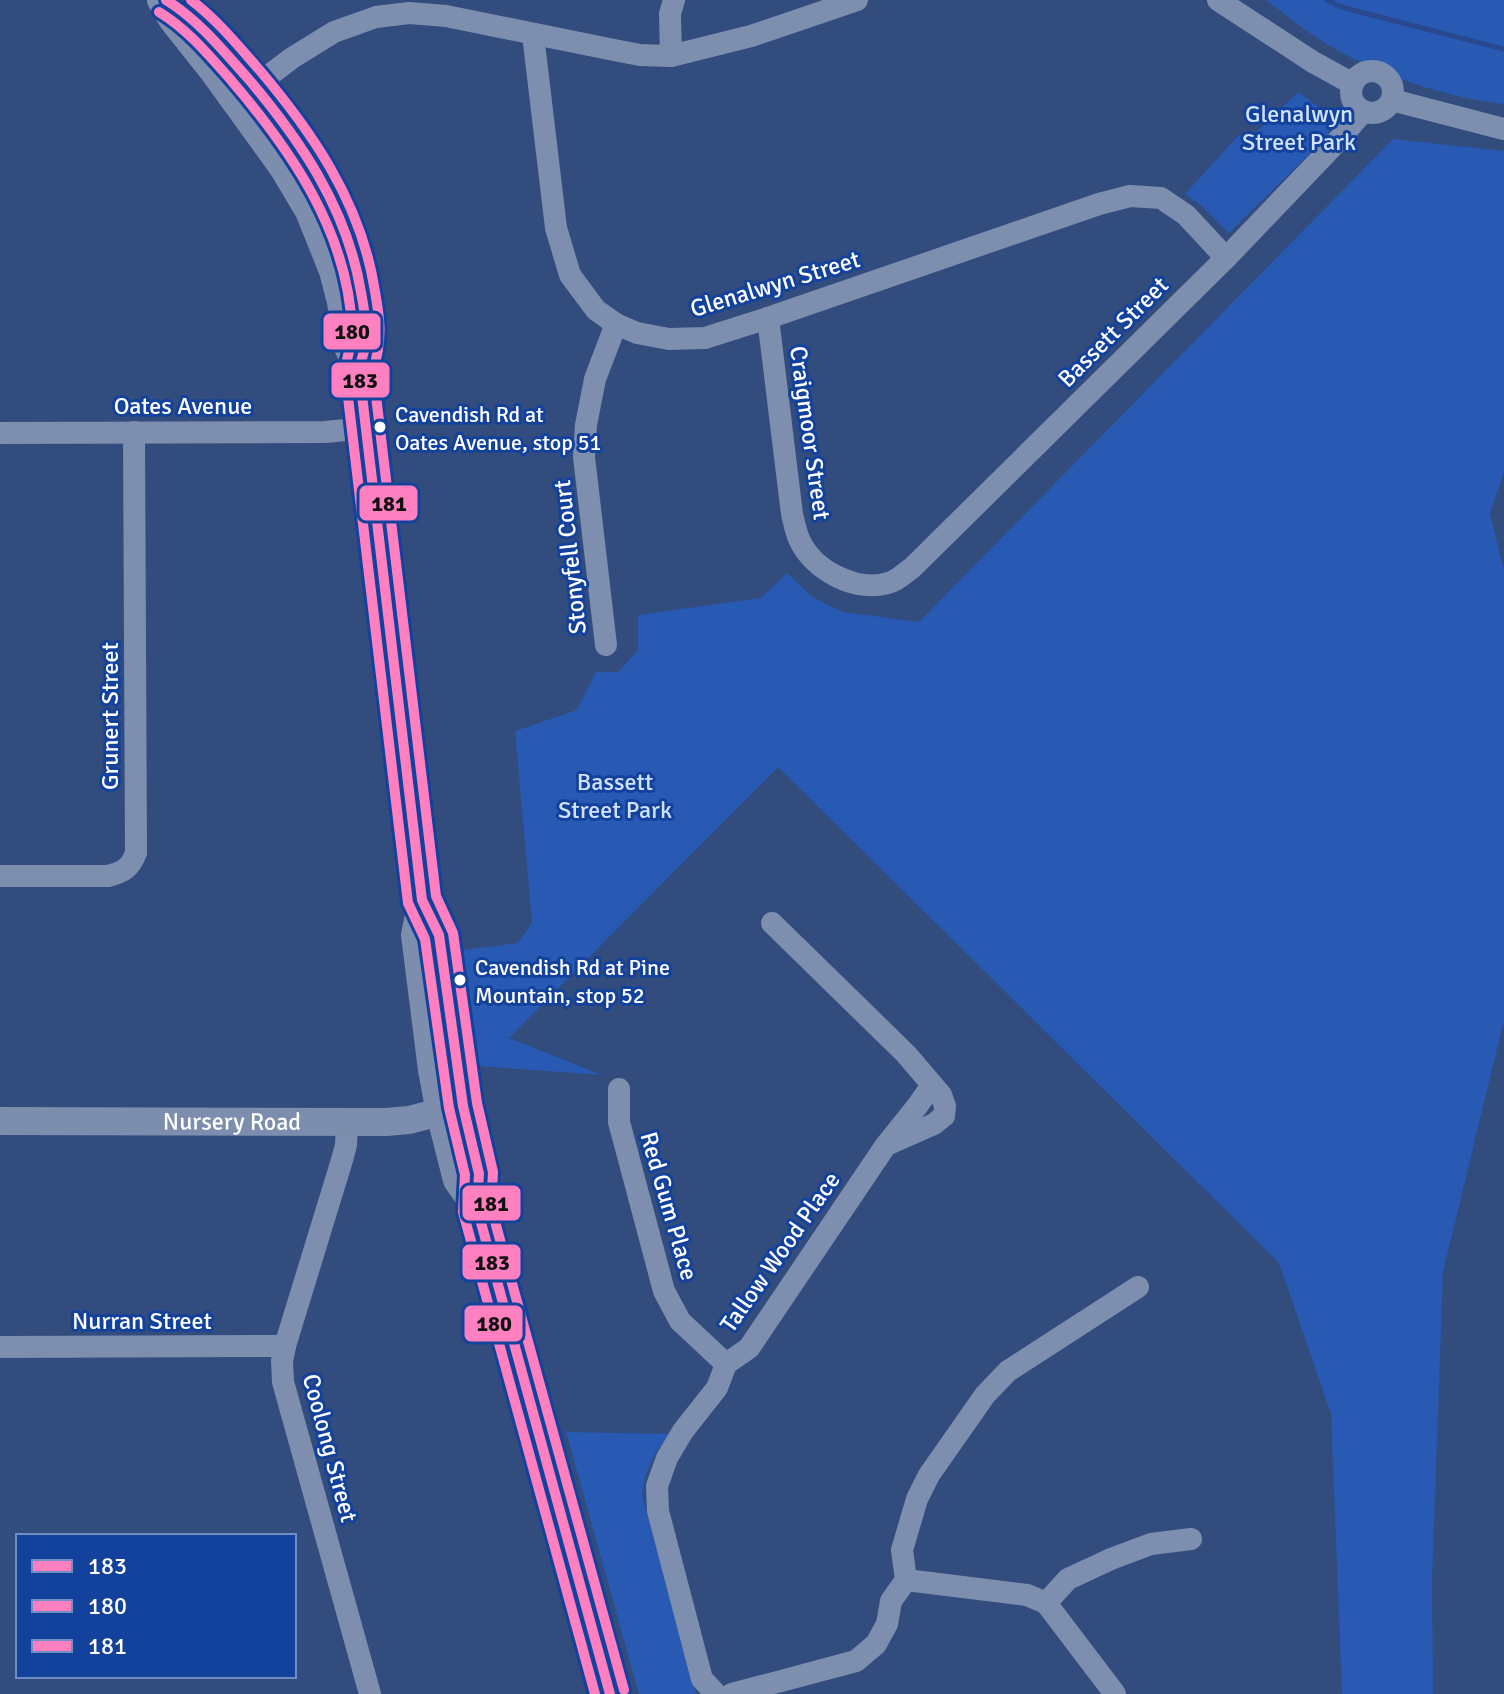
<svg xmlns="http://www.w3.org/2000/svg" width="1504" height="1694" viewBox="0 0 1504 1694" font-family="Signika,sans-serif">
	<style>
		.green { fill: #2859b3 }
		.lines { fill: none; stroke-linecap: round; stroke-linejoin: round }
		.stream { stroke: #28498d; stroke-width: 5 }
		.minor { stroke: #7d8eaf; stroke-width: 22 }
		.major { stroke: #7c8dad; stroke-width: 28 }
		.bus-1-casing { stroke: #13429d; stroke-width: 16 }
		.bus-2-casing { stroke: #13429d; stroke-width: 16 }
		.bus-3-casing { stroke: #13429d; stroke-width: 16 }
		.bus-1 { stroke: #ff80c0; stroke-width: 10 }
		.bus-2 { stroke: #ff80c0; stroke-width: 10 }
		.bus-3 { stroke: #ff80c0; stroke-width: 10 }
		.bus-dot { fill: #fff; stroke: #13429d; stroke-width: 3 }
		.labels { text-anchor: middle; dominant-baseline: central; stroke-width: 6; stroke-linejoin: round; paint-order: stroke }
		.bus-label { font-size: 22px; fill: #fff; stroke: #13429d; text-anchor: start }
		.park-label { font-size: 24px; fill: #d2e2fd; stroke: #13429d }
		.street-label { font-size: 24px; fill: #fff; stroke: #13429d }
		.line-badge { stroke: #13429d; stroke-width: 3 }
		.pale-badge-label { font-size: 22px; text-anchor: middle; font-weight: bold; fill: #111 }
	</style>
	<rect width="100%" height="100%" fill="#324c7e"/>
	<g class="green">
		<path d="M1266,0H1504V104C1449,98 1381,76 1332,47C1309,34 1288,16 1266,0Z"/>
		<polygon points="1298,92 1324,111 1330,120 1328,136 1229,233 1202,206 1185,194 1238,136 1256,133"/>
		<polygon points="1393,139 1504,151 1504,472 1490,513 1504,571 1504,1020 1443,1272 1432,1582 1433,1694 1342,1694 1331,1414 1279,1263 778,767 509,1038 602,1075 478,1066 462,950 518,943 532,922 515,731 577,710 596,672 618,672 638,650 638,615 761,598 787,573 812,597 843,612 919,622"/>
		<path d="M566,1432L671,1434C652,1455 646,1468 642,1495L696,1694H639Z"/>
	</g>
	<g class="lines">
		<polyline class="stream" points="1327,0 1341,7 1504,49"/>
		<g class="minor">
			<polyline points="1218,0 1313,62 1353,84"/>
			<polyline points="533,35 556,228 570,275 596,310 616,324 637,333 669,339 705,338 768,318 1099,204 1130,196 1161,198 1186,215 1226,258"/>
			<polyline points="671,56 670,14 674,0"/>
			<circle cx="1372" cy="92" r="21"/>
			<polyline points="242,96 292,58 334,32 376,17 409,13 446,16 609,49 640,55 671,56 751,36 857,0"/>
			<polyline points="1392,100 1504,129"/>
			<path d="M768,318L792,514C794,522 796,532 799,539C813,571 858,594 891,582C898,580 906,572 912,568L1226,258L1335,144L1363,112"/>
			<polyline points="0,433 325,432 366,428"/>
			<polyline points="606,645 584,457 586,425 595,379 616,324"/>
			<path d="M0,876H108C124,872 130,868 136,853L134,432"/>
			<polyline points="772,923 906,1054 941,1095 945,1106 944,1116 934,1124 891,1143"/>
			<polyline points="619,1089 619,1122 664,1291 680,1321 726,1364"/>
			<polyline points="347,1122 346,1145 342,1160 285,1346 282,1361 283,1382 370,1694"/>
			<polyline points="0,1347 285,1346"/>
			<polyline points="906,1580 1027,1595 1046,1603 1115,1694"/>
			<polyline points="1046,1603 1068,1579 1111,1559 1151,1544 1191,1539"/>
			<polyline points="716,1694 702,1679 658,1511 657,1486 667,1458 683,1431 717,1388 726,1364 749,1348 886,1145 918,1105 932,1085"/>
			<polyline points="732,1694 856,1661 876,1644 887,1624 891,1601 906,1580 902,1550 917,1499 929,1475 985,1395 1008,1371 1138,1287"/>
		</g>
		<g class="major">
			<polyline points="161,0 172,19 214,72 284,169 309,211 333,271 341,302 347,345 359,370 422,900 415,935 432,1070 440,1113 457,1180 477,1208 610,1694"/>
			<path d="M197,23C271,103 350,190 363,303C365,315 367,328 366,340C366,349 361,360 359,370"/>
			<polyline points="422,900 439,935 463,1106 479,1174 477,1208"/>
			<path id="s1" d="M0,1121L386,1122L409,1120L463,1106"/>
		</g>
		<defs>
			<path id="bus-1" d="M166,0C197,19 221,48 245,75C300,139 347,208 361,292C364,308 367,324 366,340C365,351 361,360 359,370L422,900L439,935L463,1106L479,1174L477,1208L610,1694"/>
			<path id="bus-2" d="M159,12C187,29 208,54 230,79C291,150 348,232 352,329C353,344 346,357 345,372L408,903L425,939L449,1108L465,1175L463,1212L595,1694"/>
			<path id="bus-3" d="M191,0C216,19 236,43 256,66C311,130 360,201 374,286C380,319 383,337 373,371L436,896L453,933L477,1103L493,1172L491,1207L624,1690"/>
		</defs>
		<use href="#bus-1" class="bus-1-casing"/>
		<use href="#bus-2" class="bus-2-casing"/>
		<use href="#bus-3" class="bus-3-casing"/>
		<use href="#bus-1" class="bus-1"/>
		<use href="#bus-2" class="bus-2"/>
		<use href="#bus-3" class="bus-3"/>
	</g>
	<g class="bus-dot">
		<circle cx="380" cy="427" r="7"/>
		<circle cx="460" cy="980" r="7"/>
	</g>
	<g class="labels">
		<g class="bus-label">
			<text x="395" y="414">Cavendish Rd at<tspan x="395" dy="28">Oates Avenue, stop 51</tspan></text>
			<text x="475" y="967">Cavendish Rd at Pine<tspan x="475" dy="28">Mountain, stop 52</tspan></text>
		</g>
		<g class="park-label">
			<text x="1299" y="114">Glenalwyn<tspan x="1299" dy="28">Street Park</tspan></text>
			<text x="615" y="782">Bassett<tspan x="615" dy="28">Street Park</tspan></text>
		</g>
		<g class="street-label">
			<text transform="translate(775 284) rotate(-17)">Glenalwyn Street</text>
			<text transform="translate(1113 332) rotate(-45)">Bassett Street</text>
			<text x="183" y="406">Oates Avenue</text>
			<text transform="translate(810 433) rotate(82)">Craigmoor Street</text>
			<text transform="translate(570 557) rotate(-96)">Stonyfell Court</text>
			<text transform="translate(110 716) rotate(-90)">Grunert Street</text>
			<text stroke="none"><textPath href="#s1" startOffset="232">Nursery Road</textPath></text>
			<text transform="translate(669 1206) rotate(74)">Red Gum Place</text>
			<text transform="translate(780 1252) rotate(-55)">Tallow Wood Place</text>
			<text x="142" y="1321">Nurran Street</text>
			<text transform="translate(330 1448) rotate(75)">Coolong Street</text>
		</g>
	</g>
	<g class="line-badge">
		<rect x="322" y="312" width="60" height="39" rx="8" fill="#ff80c0"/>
		<rect x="330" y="361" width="61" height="38" rx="8" fill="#ff80c0"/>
		<rect x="358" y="484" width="61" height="38" rx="8" fill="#ff80c0"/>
		<rect x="461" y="1184" width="61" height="38" rx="8" fill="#ff80c0"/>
		<rect x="461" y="1243" width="61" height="38" rx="8" fill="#ff80c0"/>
		<rect x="463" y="1304" width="61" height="39" rx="8" fill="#ff80c0"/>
	</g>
	<g class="pale-badge-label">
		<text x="352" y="339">180</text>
		<text x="360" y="388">183</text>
		<text x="389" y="511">181</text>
		<text x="491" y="1211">181</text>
		<text x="492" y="1270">183</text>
		<text x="494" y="1331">180</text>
	</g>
	<rect x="16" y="1534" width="280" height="144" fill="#13429d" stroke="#718ec4" stroke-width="2"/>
	<rect x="32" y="1560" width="40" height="12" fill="#ff80c0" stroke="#718ec4" stroke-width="2"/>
	<text x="88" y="1574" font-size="24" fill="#ffffff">183</text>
	<rect x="32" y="1600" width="40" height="12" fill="#ff80c0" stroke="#718ec4" stroke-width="2"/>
	<text x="88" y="1614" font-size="24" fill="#ffffff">180</text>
	<rect x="32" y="1640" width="40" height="12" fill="#ff80c0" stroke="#718ec4" stroke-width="2"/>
	<text x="88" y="1654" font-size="24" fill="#ffffff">181</text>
</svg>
